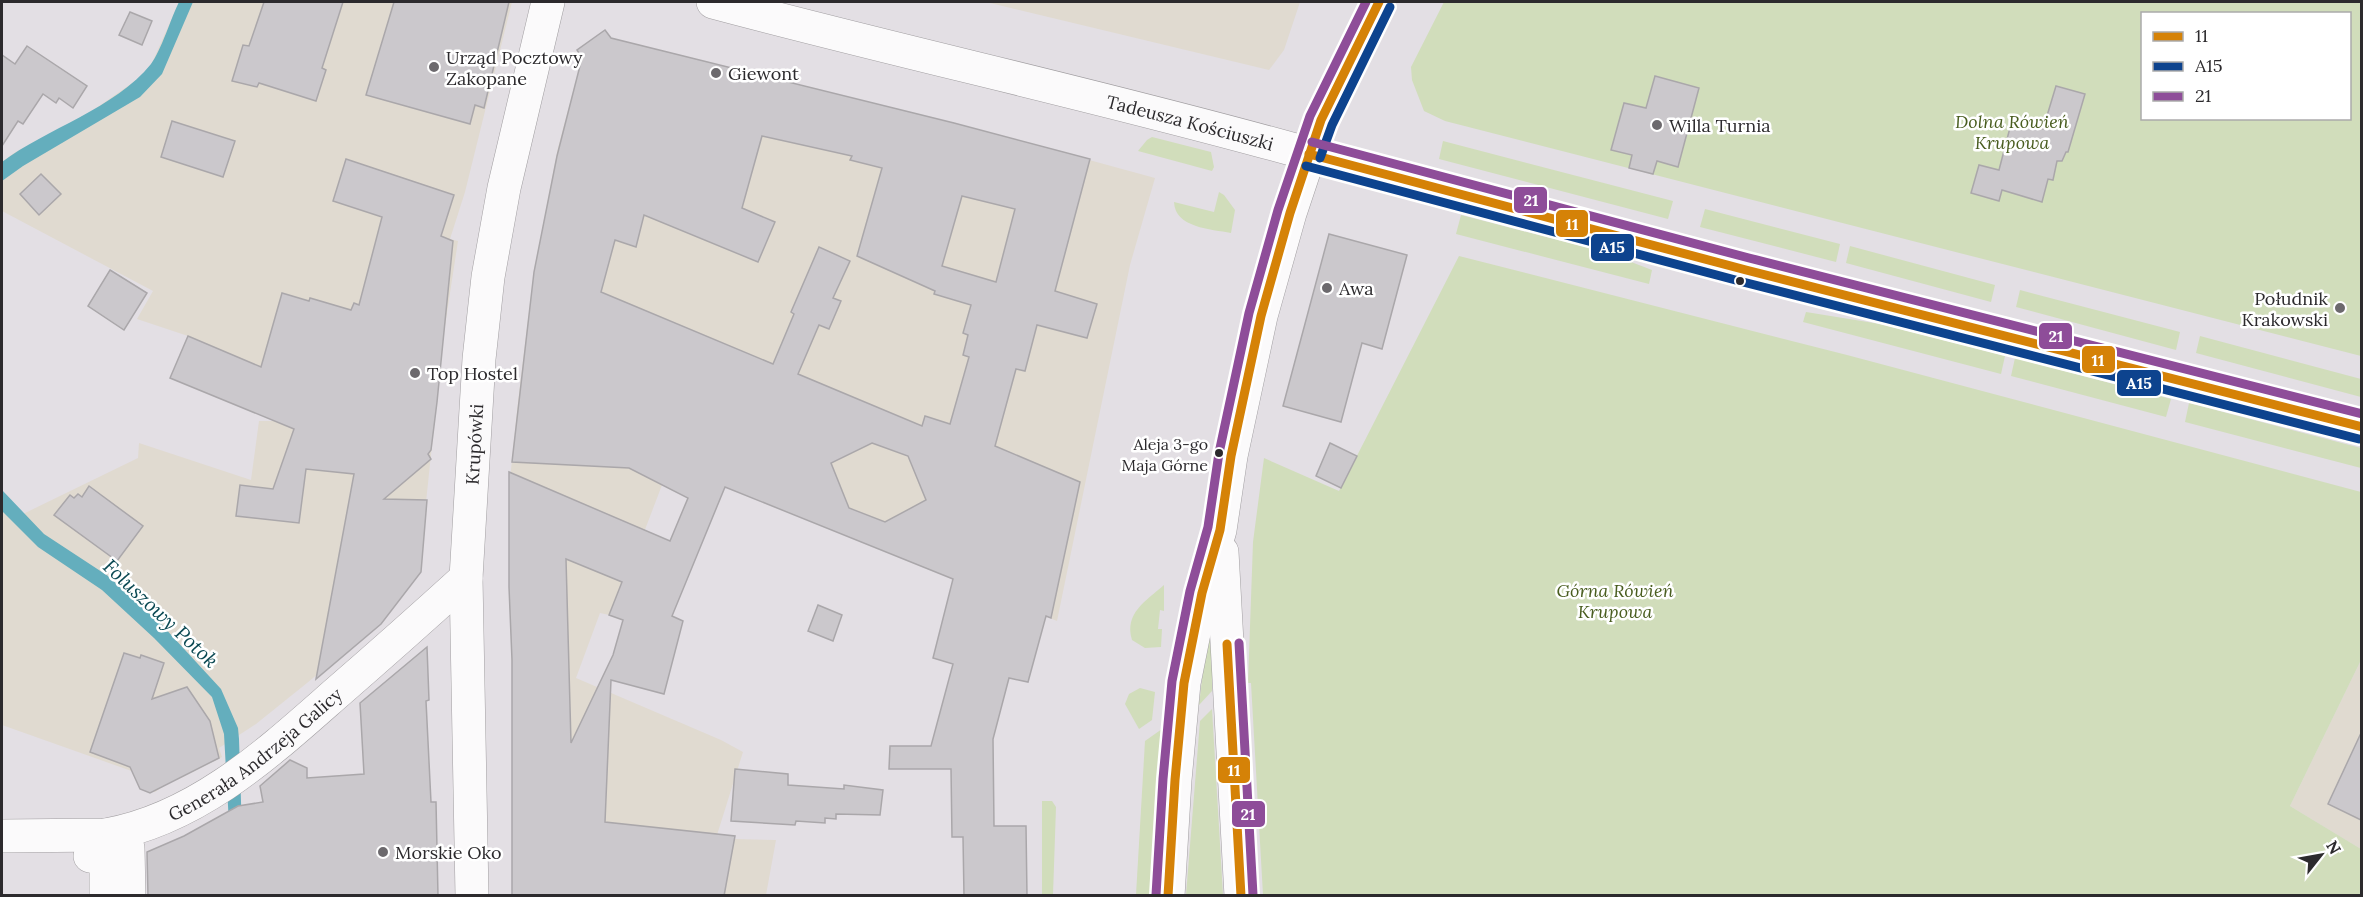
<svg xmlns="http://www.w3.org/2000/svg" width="2363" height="897" viewBox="0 0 2363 897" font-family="Lora,serif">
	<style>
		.commercial { fill: #e0dad0 }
		.green { fill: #d1ddbb; fill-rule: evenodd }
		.water { fill: #64aebd }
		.building { fill: #cbc8cc; stroke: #aaa7aa; stroke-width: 1.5; fill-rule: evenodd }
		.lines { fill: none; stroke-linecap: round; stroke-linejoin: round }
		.street-casing { stroke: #a19ea1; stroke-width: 34 }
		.secondary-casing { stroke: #a19ea1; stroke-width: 34 }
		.street { stroke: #fbfafb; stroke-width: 33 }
		.secondary { stroke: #fbfafb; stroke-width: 33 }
		.bus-1-casing { stroke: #fff; stroke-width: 14 }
		.bus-2-casing { stroke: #fff; stroke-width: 14 }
		.bus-3-casing { stroke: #fff; stroke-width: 14 }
		.bus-1 { stroke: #d58207; stroke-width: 9 }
		.bus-2 { stroke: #0d438e; stroke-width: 9 }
		.bus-3 { stroke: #8e4d99; stroke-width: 9 }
		.poi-dot { fill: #6c696d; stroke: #fff; stroke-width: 2 }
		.bus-dot { fill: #2c2a2d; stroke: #fff; stroke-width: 2 }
		.labels { text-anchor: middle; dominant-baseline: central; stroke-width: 5; stroke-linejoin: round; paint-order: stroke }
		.bus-label { font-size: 16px; fill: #2c2a2d; stroke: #fff; text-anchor: end }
		.poi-label { font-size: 18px; fill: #2c2a2d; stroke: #fff; text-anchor: start }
		.park-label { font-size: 18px; font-style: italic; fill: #495d1f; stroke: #fff }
		.street-label { font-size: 18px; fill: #2c2a2d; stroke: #fff }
		.water-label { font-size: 20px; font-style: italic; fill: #0b4953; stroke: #fff }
		.line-badge { stroke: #fff; stroke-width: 2 }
		.badge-label { font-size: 16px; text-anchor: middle; font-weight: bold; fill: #fff }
	</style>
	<rect width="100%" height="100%" fill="#e3dfe4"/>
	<g class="commercial">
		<polygon points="179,2 512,2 465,192 450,239 458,241 444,332 426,502 386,617 307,683 256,724 219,748 222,757 177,780 168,777 165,785 155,792 144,789 140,774 2,725 2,501 23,514 138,458 139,443 251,480 259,421 288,421 292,380 188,336 137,319 153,291 2,211 2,162 14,153 92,111 148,72"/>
		<polygon points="986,2 1300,2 1284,50 1269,70"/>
		<polygon points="611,38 954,123 1155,178 1130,265 1057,621 681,469 662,485 625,582 609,615 600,613 576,678 721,740 743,752 717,835 735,839 776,840 766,895 512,896 512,667 509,587 509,489 518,402 534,271 558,148 582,58"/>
		<polygon points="2361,660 2361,849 2290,806"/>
	</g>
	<g class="green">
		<path d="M1444,2H2361V356L1445,121L1424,111L1412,80L1411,67ZM2142,14H2350V118H2142Z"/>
		<polygon points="1152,137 1211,152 1214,167 1212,171 1138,151 1147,140"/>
		<polygon points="1443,141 1673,201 1668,219 1439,159"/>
		<path d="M1219,192L1224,195L1235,210L1231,233C1211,229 1175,228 1174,202L1214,212Z"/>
		<polygon points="1705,209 1840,244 1836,262 1700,227"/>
		<polygon points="1461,215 1605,252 1652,270 1649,284 1456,234"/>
		<polygon points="1850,246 1995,285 1991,302 1846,263"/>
		<polygon points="1459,256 1847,355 2361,492 2361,660 2290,806 2361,849 2361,895 1263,895 1251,683 1248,683 1253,542 1264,458 1339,491"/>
		<polygon points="2020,290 2180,332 2176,350 2016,307"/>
		<polygon points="1806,312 1880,324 2005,356 2001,374 1803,322"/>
		<polygon points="2200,336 2361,379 2361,397 2196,353"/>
		<polygon points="2015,358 2171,399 2166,417 2011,376"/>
		<polygon points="2189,403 2361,448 2361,468 2185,422"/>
		<polygon points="1214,576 1212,691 1199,705"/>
		<path d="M1164,585V611L1160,610L1158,629H1162L1161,647L1145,648L1132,640C1124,613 1146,601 1164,585Z"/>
		<polygon points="1140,688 1155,692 1152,720 1139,729 1125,704 1129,694"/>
		<polygon points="1212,709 1223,895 1186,895 1200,721"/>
		<polygon points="1162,729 1151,895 1136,895 1145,741"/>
		<polygon points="1042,801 1052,801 1056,807 1053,895 1042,895"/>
	</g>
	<g class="water">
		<path d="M179,2H193L162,74L140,97L23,166L2,181V162C46,129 116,108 151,64C161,51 171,18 179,2Z"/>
		<polygon points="2,490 44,534 108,576 162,625 221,689 238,728 239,739 244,895 233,895 224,734 212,697 154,638 102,590 38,547 2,511"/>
	</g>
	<g class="building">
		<polygon points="264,2 343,2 322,68 326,70 316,101 259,83 257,87 232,81 243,45 249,46"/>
		<polygon points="394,2 509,2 484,108 475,105 470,124 366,95"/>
		<polygon points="130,12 152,21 142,45 119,35"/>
		<path d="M605,30L611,38L954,123L1090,159L1055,291L1097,304L1087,338L1037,325L1025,371L1016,369L995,446L1080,482L1051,618L1046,616L1028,682L1009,678L993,739L994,826H1026L1027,896H964L963,837H952L951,769H889L890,746H931L953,664L933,658L953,579L725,487L672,616L683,621L664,694L611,680L605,822L735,836L724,896H512V660L509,587V472L670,541L688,498L629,468L512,462L534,272L557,156L582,58L577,50ZM762,136L852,156L850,160L882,168L857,256L935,291L934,294L971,305L963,333L968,335L963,355L969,357L950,424L925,416L922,426L798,374L819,325L829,329L841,301L833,298L850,261L819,247L791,312L794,314L773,364L601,292L615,240L636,247L644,215L758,262L775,222L742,208ZM962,196L1015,209L996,282L942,266ZM872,443L908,456L926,500L885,522L849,508L831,463ZM566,559L622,582L609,615L623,620L613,655L571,743Z"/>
		<polygon points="27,46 87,86 73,108 59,98 56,103 43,94 23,124 18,121 2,146 2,55 15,64"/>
		<polygon points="1655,76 1699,88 1678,167 1657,161 1653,174 1629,168 1632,155 1611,150 1624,103 1646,108"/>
		<polygon points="2056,86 2085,94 2068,152 2066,152 2062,161 2057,161 2053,180 2048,179 2042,202 2002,190 1999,201 1971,193 1979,165 1999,170 2012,120 2043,129"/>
		<polygon points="172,121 235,141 223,177 161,157"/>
		<polygon points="346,159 454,195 441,236 453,241 437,402 431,450 428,454 431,459 384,499 427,500 421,572 381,624 316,679 354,474 306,469 299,523 236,516 240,485 273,489 294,429 170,378 188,336 261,367 282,293 309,301 310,298 351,310 354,303 359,305 382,217 333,201"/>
		<polygon points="41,174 61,194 39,215 20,194"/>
		<polygon points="1329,234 1407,255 1382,349 1362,343 1341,422 1283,406"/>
		<polygon points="110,270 147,293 124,330 88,306"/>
		<polygon points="1330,443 1357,456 1341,488 1316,476"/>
		<polygon points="89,486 143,526 117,561 54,515 70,495 74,498 78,494 82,497"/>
		<polygon points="818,605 842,615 833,641 808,631"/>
		<polygon points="427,647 429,700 426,701 431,802 436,802 438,896 148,896 147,852 184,836 238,806 263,802 260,786 290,760 307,768 307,778 364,774 360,703"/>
		<polygon points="124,653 140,658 141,655 164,663 152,699 187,687 210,721 219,758 150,793 140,789 130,767 90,752"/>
		<polygon points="2361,733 2361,820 2328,804"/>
		<polygon points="735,769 788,774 788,785 844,789 844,785 883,790 880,815 836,814 836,819 825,818 825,823 796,821 795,825 731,821"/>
	</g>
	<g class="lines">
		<defs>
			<g id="street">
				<path id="s1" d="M713,2C911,55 1111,98 1309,154"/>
				<polyline points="106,835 106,896"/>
				<path id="s2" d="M2,836L106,835C196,819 266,755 333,696C378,657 422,618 466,578"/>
				<polyline points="90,856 128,848 129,896"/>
				<path id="s3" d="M472,896L466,578L479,359L488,277L504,188L548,2"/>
			</g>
			<g id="secondary">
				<polyline points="1309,154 1746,270 2362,427"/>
				<polyline points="1222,552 1241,896"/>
				<polyline points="1168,896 1175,780 1184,683 1202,593 1220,530 1231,456 1261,316 1290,213 1321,120 1379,2"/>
			</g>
		</defs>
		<use href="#street" class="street-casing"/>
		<use href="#secondary" class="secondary-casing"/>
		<use href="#street" class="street"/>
		<use href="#secondary" class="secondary"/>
		<defs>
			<g id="bus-1">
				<polyline points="1309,154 1746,270 2362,427"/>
				<polyline points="1227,644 1241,896"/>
				<polyline points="1168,896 1175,780 1184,683 1202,593 1220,530 1231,456 1261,316 1290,213 1321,120 1379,2"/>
			</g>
			<g id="bus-2">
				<polyline points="1320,158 1332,125 1390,7"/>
				<polyline points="1306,166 1743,282 2359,439"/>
			</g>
			<g id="bus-3">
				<polyline points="1312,142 1749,258 2362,414"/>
				<polyline points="1239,643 1253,895"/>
				<polyline points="1156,895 1163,779 1172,681 1190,591 1208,527 1219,453 1249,313 1278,210 1310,116 1366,2"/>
			</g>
		</defs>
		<use href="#bus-1" class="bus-1-casing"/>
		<use href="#bus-2" class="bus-2-casing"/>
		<use href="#bus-3" class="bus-3-casing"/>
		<use href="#bus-1" class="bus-1"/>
		<use href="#bus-2" class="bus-2"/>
		<use href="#bus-3" class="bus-3"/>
	</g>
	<g class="poi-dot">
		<circle cx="434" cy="67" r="6"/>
		<circle cx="716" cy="73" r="6"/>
		<circle cx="1657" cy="125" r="6"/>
		<circle cx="1327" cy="288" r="6"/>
		<circle cx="2340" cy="308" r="6"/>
		<circle cx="415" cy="373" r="6"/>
		<circle cx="383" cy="852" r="6"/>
	</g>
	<g class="bus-dot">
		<circle cx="1740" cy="281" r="5"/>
		<circle cx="1219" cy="453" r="5"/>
	</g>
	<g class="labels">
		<g class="bus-label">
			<text x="1208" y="444">Aleja 3-go<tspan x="1208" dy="21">Maja Górne</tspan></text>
		</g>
		<g class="poi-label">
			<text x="446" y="57">Urząd Pocztowy<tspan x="446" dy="21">Zakopane</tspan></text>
			<text x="728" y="73">Giewont</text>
			<text x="1669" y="125">Willa Turnia</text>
			<text x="1339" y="288">Awa</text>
			<text x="2328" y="298" text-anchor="end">Południk<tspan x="2328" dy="21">Krakowski</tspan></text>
			<text x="427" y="373">Top Hostel</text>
			<text x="395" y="852">Morskie Oko</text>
		</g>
		<g class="park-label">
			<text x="2012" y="121">Dolna Rówień<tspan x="2012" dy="21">Krupowa</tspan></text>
			<text x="1615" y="590">Górna Rówień<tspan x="1615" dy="21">Krupowa</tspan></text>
		</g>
		<g class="street-label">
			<text stroke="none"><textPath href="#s1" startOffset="492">Tadeusza Kościuszki</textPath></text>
			<text stroke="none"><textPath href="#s3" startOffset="452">Krupówki</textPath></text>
			<text stroke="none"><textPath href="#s2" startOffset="276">Generała Andrzeja Galicy</textPath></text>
		</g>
		<g class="water-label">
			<text transform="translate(161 613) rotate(43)">Foluszowy Potok</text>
		</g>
	</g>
	<g class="line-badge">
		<rect x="1513" y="186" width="35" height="28" rx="6" fill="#8e4d99"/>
		<rect x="1555" y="209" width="34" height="29" rx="6" fill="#d58207"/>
		<rect x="1590" y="233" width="45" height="29" rx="6" fill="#0d438e"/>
		<rect x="2038" y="322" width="35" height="28" rx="6" fill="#8e4d99"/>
		<rect x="2081" y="345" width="35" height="29" rx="6" fill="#d58207"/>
		<rect x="2116" y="369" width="46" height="28" rx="6" fill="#0d438e"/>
		<rect x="1217" y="756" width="34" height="28" rx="6" fill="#d58207"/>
		<rect x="1231" y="800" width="35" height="28" rx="6" fill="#8e4d99"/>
	</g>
	<g class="badge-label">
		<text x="1531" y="206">21</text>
		<text x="1572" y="230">11</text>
		<text x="1612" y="253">A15</text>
		<text x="2056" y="342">21</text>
		<text x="2098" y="366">11</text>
		<text x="2139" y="389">A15</text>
		<text x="1234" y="776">11</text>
		<text x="1248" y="820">21</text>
	</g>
	<rect width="2363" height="897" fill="none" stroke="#2c2a2d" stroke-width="6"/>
	<rect x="2141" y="12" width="210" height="108" fill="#ffffff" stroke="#abaaab" stroke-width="1.5"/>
	<rect x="2153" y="32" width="30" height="9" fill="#d58207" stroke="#abaaab" stroke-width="1.5"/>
	<text x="2195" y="42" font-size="18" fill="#2c2a2d">11</text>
	<rect x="2153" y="62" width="30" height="9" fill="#0d438e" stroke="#abaaab" stroke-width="1.5"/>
	<text x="2195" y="72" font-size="18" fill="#2c2a2d">A15</text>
	<rect x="2153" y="92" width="30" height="9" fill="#8e4d99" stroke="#abaaab" stroke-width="1.5"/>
	<text x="2195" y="102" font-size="18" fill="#2c2a2d">21</text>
	<g transform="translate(2321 855) rotate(59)" stroke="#ffffff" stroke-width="4.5" paint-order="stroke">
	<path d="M0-4.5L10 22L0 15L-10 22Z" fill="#2c2a2d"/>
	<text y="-9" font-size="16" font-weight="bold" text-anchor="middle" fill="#2c2a2d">N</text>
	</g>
</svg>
